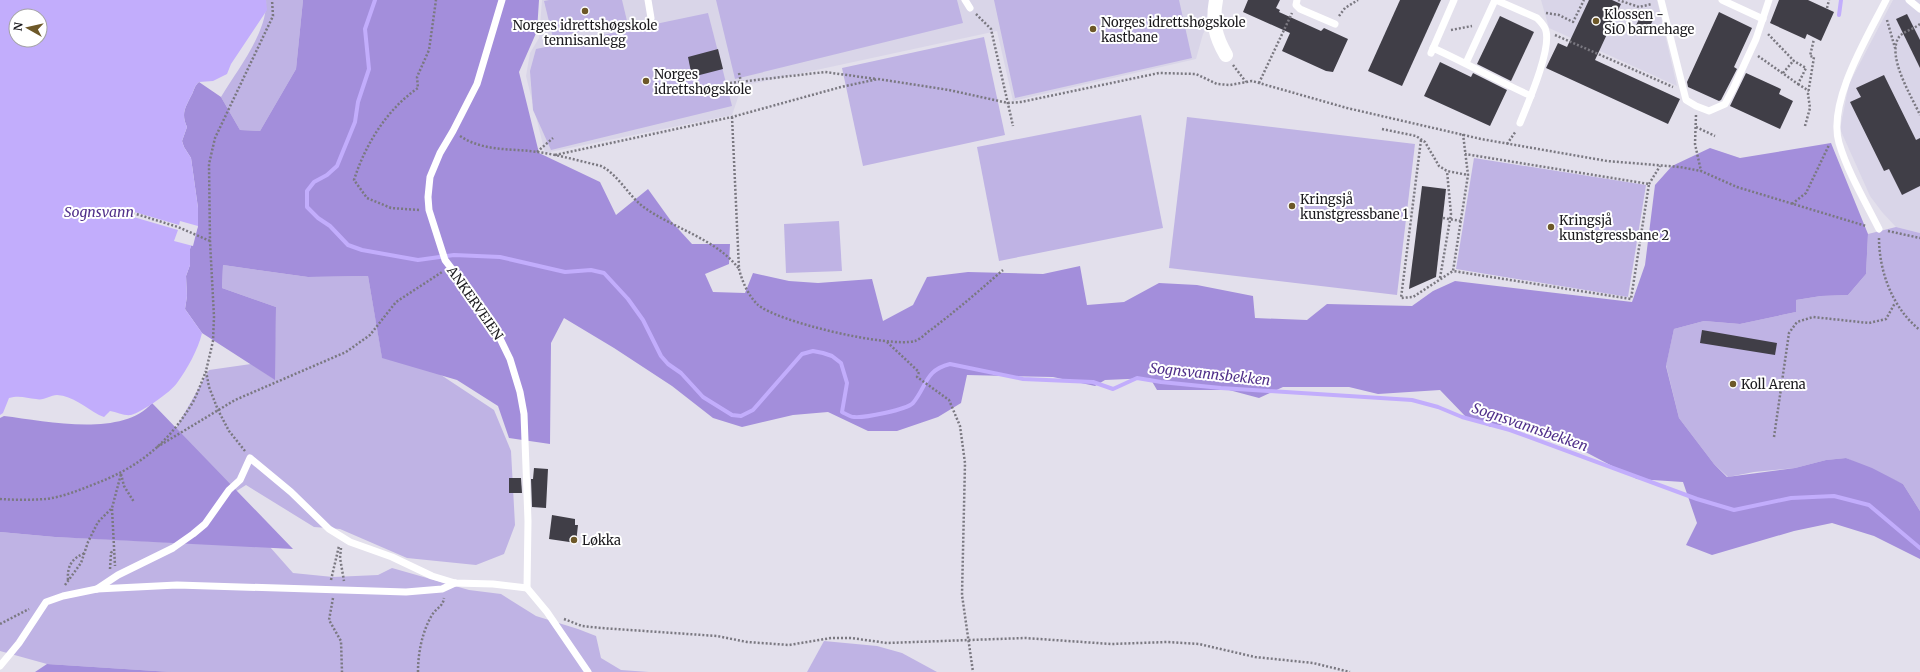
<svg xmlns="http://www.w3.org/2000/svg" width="1920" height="672" viewBox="0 0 1920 672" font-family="Merriweather,serif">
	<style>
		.built { fill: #d9d5e8 }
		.green { fill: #bfb3e4 }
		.forest { fill: #a38edb }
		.water { fill: #c2adfc; fill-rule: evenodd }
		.pier { fill: #e3e0ec }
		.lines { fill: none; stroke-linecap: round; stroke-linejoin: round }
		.stream { stroke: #c2adfc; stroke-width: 4 }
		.building { fill: #403e47 }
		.path { stroke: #7a7880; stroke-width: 2.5; stroke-dasharray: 2 2; stroke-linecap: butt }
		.lane { stroke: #fff; stroke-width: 7 }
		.street { stroke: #fff; stroke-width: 14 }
		.poi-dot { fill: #6d5828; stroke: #fff; stroke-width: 1.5 }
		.labels { text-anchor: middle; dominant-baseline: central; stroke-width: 4; stroke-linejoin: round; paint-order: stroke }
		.poi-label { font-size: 13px; fill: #1b1a1e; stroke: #fff; text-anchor: start }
		.street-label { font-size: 13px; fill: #1b1a1e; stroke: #fff }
		.water-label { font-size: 14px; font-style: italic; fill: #51308a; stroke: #fff }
	</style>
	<rect width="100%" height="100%" fill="#e3e0ec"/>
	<g class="built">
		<polygon points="542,0 1221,0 1203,34 1196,59 1013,101 997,31 742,86 732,115 545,153 526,76 530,53 539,38"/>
		<polygon points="1541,0 1657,0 1677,86 1549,28"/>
		<polygon points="1893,0 1920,0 1920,233 1896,227 1882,212 1870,196 1840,129 1849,84"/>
	</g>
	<g class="green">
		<path d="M266,0H303L296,69L260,131L240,130L221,97C237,70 268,32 266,0Z"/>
		<polygon points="549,0 622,0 627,21 553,38 544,1"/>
		<polygon points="716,0 957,0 963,23 735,79"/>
		<polygon points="994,0 1179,0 1192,58 1015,98"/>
		<polygon points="708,13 732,106 551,150 533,110 530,71 536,49"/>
		<polygon points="984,37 1005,135 863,166 842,68"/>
		<polygon points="1141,115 1163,228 999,261 977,147"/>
		<polygon points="1187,117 1415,144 1397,295 1169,268"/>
		<polygon points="1474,158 1646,185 1628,297 1456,269"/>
		<polygon points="839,221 842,271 786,273 784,224"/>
		<polygon points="1896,227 1920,233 1920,511 1903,484 1846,458 1826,460 1795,468 1754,472 1728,477 1714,464 1679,418 1666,365 1674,329 1704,321 1740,324 1796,312 1796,300 1821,296 1848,295 1866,274 1868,234"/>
		<polygon points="223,265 308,277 368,276 382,357 438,373 494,410 511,451 515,525 504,554 476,565 407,558 340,529 314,527 246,485 227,497 171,437 209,370 251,364 274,379 276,307 222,288"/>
		<polygon points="0,532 55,537 270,547 293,573 333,577 378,575 392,568 469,590 501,594 536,616 578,629 596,636 601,658 621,670 649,672 171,672 47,664 0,651"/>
		<polygon points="824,641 877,646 902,653 937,672 807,672"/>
	</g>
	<g class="forest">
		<path d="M303,0H539L537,31L519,72L539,153L600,182L616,215L648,189L671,221L692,244H730L729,264L705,274L713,292L745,293L753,273L789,281L818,283L872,279L883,321L913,305L927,277L968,272L1043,274L1080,266L1087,305L1124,302L1159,283L1197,285L1253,296L1255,318L1307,320L1327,304L1412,306L1433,291L1455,281L1632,302L1645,265L1655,185L1672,166L1710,148L1740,158L1831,143L1868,234L1866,274L1848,295L1821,296L1796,300V312L1740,324L1704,321L1674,329L1666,366L1679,418L1714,464L1727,477L1795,468L1826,460L1846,458L1872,468L1903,484L1920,511V559L1874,536L1832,523L1794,531L1712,555L1686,545L1697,523L1683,482L1637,479L1574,446L1511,423L1491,427L1467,418L1440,390L1378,394L1349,387H1283L1259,398L1229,390H1157L1150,378L1105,380L1095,386L1053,377L967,375L961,403L938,417L897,431H868L828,412L793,415L742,427L713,418L672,386L614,348L564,318L551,343L550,444L509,438L498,406L457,380L382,358L368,276L308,277L223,265L222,288L276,307L275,380L202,333L185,309L187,296L186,276L190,265V249L198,226V208L191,158L184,147L182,141L187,127C181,114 185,108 191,96C194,91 194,86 199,82L221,97L240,130L260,131L296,69Z"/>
		<path d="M152,403L293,549L55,537L0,532V418L4,416C45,421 122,438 152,403Z"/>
		<polygon points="47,664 171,672 35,672"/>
	</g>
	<path class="water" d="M0,0H266L267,10L231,64L227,74L213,81L199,82C194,86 194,91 191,96C185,108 181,114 187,127L182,141L184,147L191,158L198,208V226L190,249V265L186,276L187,296L185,309L202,333C198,350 187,369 177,383C171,392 142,412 131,415C124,416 117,412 110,411L104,417L99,415C85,407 73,396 57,395C50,395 44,401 36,399C27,398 19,395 9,398L3,413L0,415ZM16,16H40V40H16Z"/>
	<polygon class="pier" points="131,211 179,225 180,221 198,226 193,246 174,241 178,230 130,216"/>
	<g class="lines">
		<g class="stream">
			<path d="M375,0L365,29L369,69L358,102L355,122L337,166L327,175L314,182L307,191V207L318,218L330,226L348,245L362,250L418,260L454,255L500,257L565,272L591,270L604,273L628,299L643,320L661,356L668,364L681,373L703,397L732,415L741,416L753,410L802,354L813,351L823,353L832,356L841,363L847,383L842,412C846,414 850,417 854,417C864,418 906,410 913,403C927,386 925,370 950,364L1023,379L1093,382L1113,389L1137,378L1161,382L1221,388L1412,400L1438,407L1462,417L1510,430L1697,499L1734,510L1791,498L1834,496L1869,505L1920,548"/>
			<polyline points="1839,15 1841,0"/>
		</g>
	</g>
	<g class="building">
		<polygon points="1248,0 1280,0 1276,8 1280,10 1279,12 1321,31 1324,28 1348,39 1333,72 1326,71 1282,51 1290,33 1243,12"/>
		<polygon points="1400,0 1441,0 1402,86 1368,71"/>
		<polygon points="1589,0 1612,0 1621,4 1595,60 1680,99 1668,124 1546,68 1558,43 1567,47"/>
		<polygon points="1779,0 1808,0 1834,12 1821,41 1807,34 1805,39 1770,23"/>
		<polygon points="1719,12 1752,28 1734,67 1737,69 1721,100 1719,101 1688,87 1687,82"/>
		<polygon points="1642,14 1653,20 1648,30 1636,25"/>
		<polygon points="1907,14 1920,40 1920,68 1896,19"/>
		<polygon points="1500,16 1534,32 1511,81 1477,64"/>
		<polygon points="718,49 723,69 692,77 688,57"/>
		<polygon points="1440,62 1471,77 1473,73 1507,90 1490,126 1424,96"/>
		<polygon points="1746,73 1781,89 1779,94 1793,101 1780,129 1730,106"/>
		<polygon points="1884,75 1916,140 1920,138 1920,186 1902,195 1889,169 1884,171 1850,102 1861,97 1856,88"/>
		<polygon points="1422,186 1446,189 1436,277 1409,289"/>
		<polygon points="1702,330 1777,343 1775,355 1700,343"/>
		<polygon points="534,468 548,469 546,508 532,507 531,479 533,479"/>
		<polygon points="509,478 521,478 522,493 509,493"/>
		<polygon points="552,515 575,519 575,525 578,525 576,543 549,539"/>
	</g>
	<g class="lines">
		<g class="path">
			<polyline points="1618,0 1639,7 1652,4"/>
			<polyline points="1827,8 1829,0"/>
			<polyline points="1546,13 1559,15 1573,22 1584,0"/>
			<polyline points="976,14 991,29 1013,126"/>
			<polyline points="1339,16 1345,8 1358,0"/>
			<polyline points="1887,20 1895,48"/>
			<path d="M1920,24C1914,29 1904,31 1899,37C1886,56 1912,97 1920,115"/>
			<polyline points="1451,30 1472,26"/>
			<polyline points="1555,35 1673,87"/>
			<polyline points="1758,56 1798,84 1806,68 1794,61 1768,34"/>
			<polyline points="1233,65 1246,82"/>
			<polyline points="739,73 741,82"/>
			<polyline points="1783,73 1794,60"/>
			<polyline points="730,83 825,72 876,79"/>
			<polyline points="1259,83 1292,13"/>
			<polyline points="1798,84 1809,91"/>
			<polyline points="1696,115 1695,144 1701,171"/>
			<path d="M732,117L739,269C742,281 748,295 757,304C776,322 889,348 915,341C921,339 927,332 932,329C957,310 980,290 1003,270"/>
			<polyline points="1805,126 1810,108 1808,94 1814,57 1810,56 1814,39"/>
			<polyline points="1696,127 1715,136"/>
			<polyline points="1382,129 1416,136 1425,142 1439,166 1447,171 1468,175"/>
			<polyline points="1463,134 1468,175 1453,271 1631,299 1649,184 1465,154"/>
			<path d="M460,136C484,152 511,148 538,152C559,155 580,161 601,166C619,175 628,196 645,208C673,228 718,240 739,269"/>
			<polyline points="1421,140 1401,298 1413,297 1453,271"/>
			<polyline points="1507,144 1516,131"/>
			<polyline points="537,152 553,138"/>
			<polyline points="555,155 732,117 841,87 878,79 949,90 1008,103 1021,102 1159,73 1196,74 1217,84 1230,85 1252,81 1347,108 1481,139 1607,161 1680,167 1701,171 1737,187 1866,226"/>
			<polyline points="1649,184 1660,166"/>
			<polyline points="1792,204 1806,193 1829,145"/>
			<path d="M419,210L391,208L367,198L354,180C365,145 387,109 418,88L417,77L429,50L436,0"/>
			<polyline points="133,213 178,227 210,241"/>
			<polyline points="1443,218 1461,221"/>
			<polyline points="1888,231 1920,238"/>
			<path d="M1879,238C1879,272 1893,309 1920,330"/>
			<polyline points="1440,278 1451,214 1447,171"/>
			<polyline points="887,342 919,372 917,377 949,400 960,426 965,463 962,595 973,672"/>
			<polyline points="1774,437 1789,333 1797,322 1813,317 1869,323 1886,319 1895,303"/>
			<polyline points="157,447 235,400 346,352 370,335 396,302 442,272"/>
			<polyline points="245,451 229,431 218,410 209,387 206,371 213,341 214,317 210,241 209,164 215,138 273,16 272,0"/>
			<polyline points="121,474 124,486 134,502"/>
			<path d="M0,499C15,500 31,500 46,499C62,497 77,491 92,485C138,468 168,444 193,402C198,392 202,381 206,371"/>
			<polyline points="112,509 115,566"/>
			<polyline points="341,548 340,558 344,581"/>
			<polyline points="110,569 111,553 113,550"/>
			<path d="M68,580C67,566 72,558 85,553"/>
			<polyline points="331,580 339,546"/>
			<polyline points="65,585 81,563 88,542 98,522 112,508 121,474"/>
			<polyline points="333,598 329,620 341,641 342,672"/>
			<polyline points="564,619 582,626 601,628 717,636 747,642 789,645 831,638 851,638 887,643 1025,638 1111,644 1167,642 1199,644 1255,657 1313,663 1350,672"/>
			<polyline points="0,624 29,609"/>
			<path d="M418,672C418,653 422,632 432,615C436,608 443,607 444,598"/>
		</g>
		<g class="lane">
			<polyline points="502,0 477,84 453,131 440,153 430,177 428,197 429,210 445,260 491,320 510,359 520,392 524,414 528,521 527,588 547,612 588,672"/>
			<polyline points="648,0 651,18"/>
			<polyline points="965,0 970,8"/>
			<polyline points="1297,0 1296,5 1300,9 1335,24"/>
			<path d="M1496,0L1537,18C1541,22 1545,26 1546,31C1551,51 1528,103 1520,123"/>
			<polyline points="1661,0 1686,100 1696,106 1709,111 1725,104 1733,89 1756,39 1769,0"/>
			<polyline points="1722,0 1763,19"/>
			<polyline points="1909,0 1920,9"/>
			<path d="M1433,48C1466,63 1498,81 1531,96"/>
			<polyline points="1431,53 1454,0"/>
			<polyline points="1466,63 1495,0"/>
			<path d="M1879,229C1865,201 1848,173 1839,143C1827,102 1868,36 1886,0"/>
			<polyline points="97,589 118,575 173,548 193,534 205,524 229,490 240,480 250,458 291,492 329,529 350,542 392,557 432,576 455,583 493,584 527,588"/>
			<polyline points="0,666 19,643 46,602 63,596 97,589 177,585 406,592 442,589 455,583"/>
		</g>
		<path class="street" d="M1216,0C1212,22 1215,36 1226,55"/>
	</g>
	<g class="poi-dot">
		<circle cx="585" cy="11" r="4"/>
		<circle cx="1596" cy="21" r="4"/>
		<circle cx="1093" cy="29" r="4"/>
		<circle cx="646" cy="81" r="4"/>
		<circle cx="1292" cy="206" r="4"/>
		<circle cx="1551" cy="227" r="4"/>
		<circle cx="1733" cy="384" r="4"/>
		<circle cx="574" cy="540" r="4"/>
	</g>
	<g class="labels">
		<g class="poi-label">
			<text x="1604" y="14">Klossen -<tspan x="1604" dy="15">SiO barnehage</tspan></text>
			<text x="1101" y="22">Norges idrettshøgskole<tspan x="1101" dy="15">kastbane</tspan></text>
			<text x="585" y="25" text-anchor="middle">Norges idrettshøgskole<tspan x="585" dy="15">tennisanlegg</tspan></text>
			<text x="654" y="74">Norges<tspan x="654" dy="15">idrettshøgskole</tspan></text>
			<text x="1300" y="199">Kringsjå<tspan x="1300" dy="15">kunstgressbane 1</tspan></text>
			<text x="1559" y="220">Kringsjå<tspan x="1559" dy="15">kunstgressbane 2</tspan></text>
			<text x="1741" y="384">Koll Arena</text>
			<text x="582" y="540">Løkka</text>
		</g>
		<g class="street-label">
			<text transform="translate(475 303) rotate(55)">ANKERVEIEN</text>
		</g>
		<g class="water-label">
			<text x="99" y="212">Sognsvann</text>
			<text transform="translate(1210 374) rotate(6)">Sognsvannsbekken</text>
			<text transform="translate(1530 427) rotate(19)">Sognsvannsbekken</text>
		</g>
	</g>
	<g transform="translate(28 28) rotate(278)"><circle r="19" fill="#ffffff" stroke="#a4a3a5"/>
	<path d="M0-3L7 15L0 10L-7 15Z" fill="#6d5828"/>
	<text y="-6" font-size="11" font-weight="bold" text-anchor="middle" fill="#1b1a1e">N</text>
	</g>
</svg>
